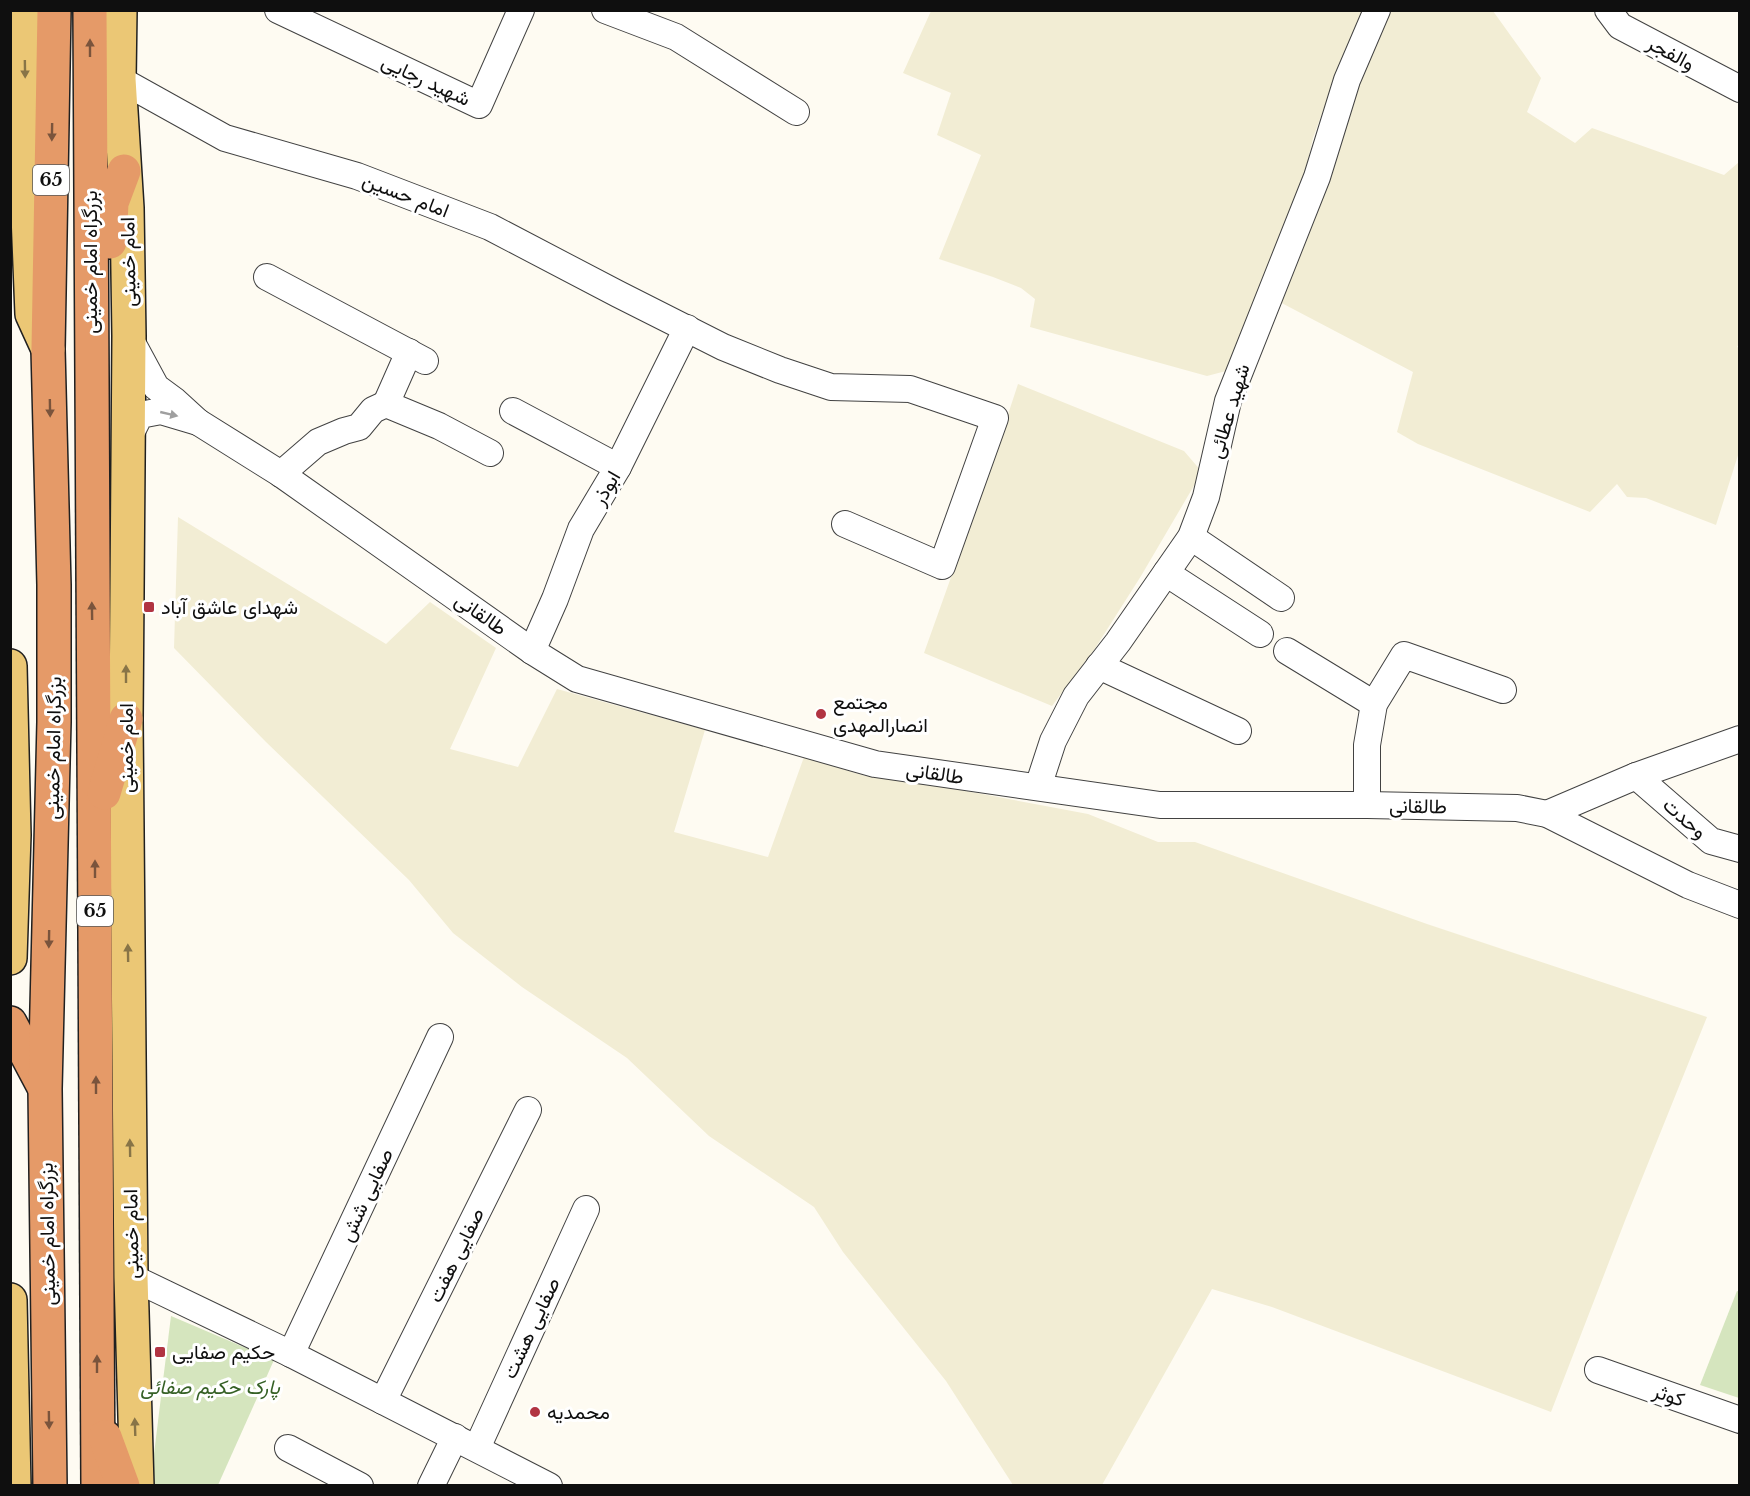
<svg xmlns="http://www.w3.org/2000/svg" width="1750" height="1496" viewBox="0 0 1750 1496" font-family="'Libre Baskerville',Vazirmatn,serif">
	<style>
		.farmland { fill: #f2edd4 }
		.green { fill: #d5e5be }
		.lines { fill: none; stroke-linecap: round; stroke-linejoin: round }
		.minor-casing { stroke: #424242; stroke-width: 28 }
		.major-casing { stroke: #202020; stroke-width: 36 }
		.highway-casing { stroke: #202020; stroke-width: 36 }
		.minor { stroke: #fff; stroke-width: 26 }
		.major { stroke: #ebc775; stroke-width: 33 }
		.highway { stroke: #e59a68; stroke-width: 33 }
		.oneway { fill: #7a543c }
		.oneway2 { fill: #887447 }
		.oneway3 { fill: #9f9f9f }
		.poi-dot { fill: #b13442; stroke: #fff; stroke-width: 2 }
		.labels { text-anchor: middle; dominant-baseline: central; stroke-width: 6; stroke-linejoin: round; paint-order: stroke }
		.shield { fill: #fff; stroke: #575757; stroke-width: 1.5 }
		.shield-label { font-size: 18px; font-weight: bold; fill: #0f0f0f }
		.street-label { font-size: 20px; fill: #0f0f0f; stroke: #fff }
		.poi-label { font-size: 20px; fill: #0f0f0f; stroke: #fff; text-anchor: start }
		.park-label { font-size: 20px; font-style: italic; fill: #356025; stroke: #fff }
	</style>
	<rect width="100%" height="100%" fill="#fefbf2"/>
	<g class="farmland">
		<polygon points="931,11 1366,11 1324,108 1313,138 1306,169 1290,212 1258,290 1239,351 1226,371 1207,376 1030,327 1035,299 1021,288 993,277 939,259 981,155 937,135 951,93 903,73"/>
		<polygon points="1387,11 1493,11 1541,78 1527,112 1575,143 1592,128 1724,175 1739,162 1740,342 1737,347 1740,348 1739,452 1716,525 1646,498 1627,497 1617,484 1590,512 1418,444 1397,432 1413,372 1274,299 1345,110"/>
		<polygon points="1018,384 1184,451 1202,472 1141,576 1094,650 1052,706 924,653 995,454"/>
		<polygon points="178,517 386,644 430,602 496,648 450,749 518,767 557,689 705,730 674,832 768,857 804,757 865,776 913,781 1088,814 1158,842 1195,842 1427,924 1707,1017 1626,1218 1551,1412 1272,1307 1212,1289 1102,1485 1013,1485 946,1381 843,1252 814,1207 709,1136 627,1058 522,987 453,933 409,880 266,742 174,648"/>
	</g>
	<g class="green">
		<polygon points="1737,1291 1740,1292 1739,1398 1700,1385"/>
		<polygon points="171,1316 274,1360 218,1485 150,1486"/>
	</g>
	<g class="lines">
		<defs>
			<g id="minor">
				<polyline points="278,10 479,105 521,10"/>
				<polyline points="605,10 676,37 796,112"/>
				<polyline points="1608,10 1620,26 1740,89"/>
				<polyline points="119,79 225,138 357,176 490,227 618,294 723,347 780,370 831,387 910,389 995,418 942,566 845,524"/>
				<polyline points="267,277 425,361"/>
				<polyline points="386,404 409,352"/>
				<polyline points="513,411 618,467"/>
				<polyline points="198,422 281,474 532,651 577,679 875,764 1160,805 1367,805 1517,808 1547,814 1688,885 1740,905"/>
				<polyline points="127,441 140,415 161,411 198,422 175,401 156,387 129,337"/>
				<polyline points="281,474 318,442 344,431 359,427 373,410 386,404 439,426 490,453"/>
				<polyline points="1191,537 1281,598"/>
				<polyline points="1166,573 1260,634"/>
				<polyline points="532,651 555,599 581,529 618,467 687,328"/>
				<polyline points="1287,651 1374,704"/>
				<polyline points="1099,666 1238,731"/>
				<polyline points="1636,776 1711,841 1740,849"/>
				<polyline points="1038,787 1053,741 1076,696 1118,642 1191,537 1206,497 1228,401 1317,177 1347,80 1377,10"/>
				<polyline points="1367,805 1367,745 1374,704 1404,655 1503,690"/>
				<polyline points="1547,814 1636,776 1740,739"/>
				<polyline points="131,1277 291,1354 549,1486"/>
				<polyline points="291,1354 440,1037"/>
				<polyline points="1598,1370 1740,1420"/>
				<polyline points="383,1401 528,1110"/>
				<polyline points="288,1448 360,1486"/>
				<polyline points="477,1448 586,1209"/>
				<polyline points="431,1486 455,1437"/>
			</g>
			<g id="major">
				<polyline points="24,10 28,215 32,314 48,349"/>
				<polyline points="120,10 119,79 127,208 129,336 126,719 131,1277 137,1486"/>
				<polyline points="10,666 14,835 10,958"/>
				<polyline points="10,1300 14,1486"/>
			</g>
			<g id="highway">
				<path d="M90,10C91,502 94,994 98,1486"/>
				<polyline points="110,242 112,203 124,171"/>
				<polyline points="104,793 126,719"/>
				<polyline points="10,1023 43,1085"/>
				<polyline points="105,1437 123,1486"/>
				<polyline points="50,1486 45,1089 54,722 54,585 48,349 54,10"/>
			</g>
		</defs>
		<use href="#minor" class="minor-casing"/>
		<use href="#major" class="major-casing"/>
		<use href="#highway" class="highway-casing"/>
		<use href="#minor" class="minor"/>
		<use href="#major" class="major"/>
		<use href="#highway" class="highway"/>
	</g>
	<defs><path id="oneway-solid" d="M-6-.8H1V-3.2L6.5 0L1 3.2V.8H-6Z" transform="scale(1.5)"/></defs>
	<g class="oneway">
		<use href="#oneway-solid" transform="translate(90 48) rotate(-90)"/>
		<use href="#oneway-solid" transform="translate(52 132) rotate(91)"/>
		<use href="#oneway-solid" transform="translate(50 408) rotate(89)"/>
		<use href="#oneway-solid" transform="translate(92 611) rotate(-91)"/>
		<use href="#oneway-solid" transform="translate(95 869) rotate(-90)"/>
		<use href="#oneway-solid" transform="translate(49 939) rotate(91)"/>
		<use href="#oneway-solid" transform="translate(96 1085) rotate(-90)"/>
		<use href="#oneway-solid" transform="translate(97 1364) rotate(-90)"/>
		<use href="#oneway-solid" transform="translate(49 1420) rotate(89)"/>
	</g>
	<g class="oneway2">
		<use href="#oneway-solid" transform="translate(25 69) rotate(89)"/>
		<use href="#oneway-solid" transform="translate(126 674) rotate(-90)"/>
		<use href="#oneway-solid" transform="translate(128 953) rotate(-91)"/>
		<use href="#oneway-solid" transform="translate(130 1148) rotate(-91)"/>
		<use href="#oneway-solid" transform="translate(135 1427) rotate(-92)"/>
	</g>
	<use class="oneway3" href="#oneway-solid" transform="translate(169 414) rotate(13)"/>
	<g class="poi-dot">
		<rect x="143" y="601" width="12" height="12" rx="3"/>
		<circle cx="821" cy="714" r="6"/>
		<rect x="154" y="1346" width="12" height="12" rx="3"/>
		<circle cx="535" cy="1412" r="6"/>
	</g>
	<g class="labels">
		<g class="shield">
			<rect x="33" y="165" width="36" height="30" rx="4.5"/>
			<rect x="77" y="896" width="36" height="30" rx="4.5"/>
		</g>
		<g class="shield-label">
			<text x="51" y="180">65</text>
			<text x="95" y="911">65</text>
		</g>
		<g class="street-label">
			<text transform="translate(1671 53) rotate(28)">والفجر</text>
			<text transform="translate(426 80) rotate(25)">شهید رجایی</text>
			<text transform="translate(406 195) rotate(21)">امام حسین</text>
			<text transform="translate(90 262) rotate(-90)">بزرگراه امام خمینی</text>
			<text transform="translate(128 262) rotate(-91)">امام خمینی</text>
			<text transform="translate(1229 411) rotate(-73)">شهید عطائی</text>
			<text transform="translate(606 488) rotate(-60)">ابوذر</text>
			<text transform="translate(481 614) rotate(35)">طالقانی</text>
			<text transform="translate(53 748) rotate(-89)">بزرگراه امام خمینی</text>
			<text transform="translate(126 748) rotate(-90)">امام خمینی</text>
			<text transform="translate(935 773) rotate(8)">طالقانی</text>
			<text transform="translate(1418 806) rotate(1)">طالقانی</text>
			<text transform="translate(1685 818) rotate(41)">وحدت</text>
			<text transform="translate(366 1195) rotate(-65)">صفایی شش</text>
			<text transform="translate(47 1234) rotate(-91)">بزرگراه امام خمینی</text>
			<text transform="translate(131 1234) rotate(-91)">امام خمینی</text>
			<text transform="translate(456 1255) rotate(-64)">صفایی هفت</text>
			<text transform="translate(531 1328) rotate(-65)">صفایی هشت</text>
			<text transform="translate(1669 1395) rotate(19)">کوثر</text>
		</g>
		<g class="poi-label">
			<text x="161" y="607">شهدای عاشق آباد</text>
			<text x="833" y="702">مجتمع<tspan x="833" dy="23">انصارالمهدی</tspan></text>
			<text x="172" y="1352">حکیم صفایی</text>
			<text x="547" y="1412">محمدیه</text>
		</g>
		<g class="park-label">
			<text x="210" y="1387">پارک حکیم صفائی</text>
		</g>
	</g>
	<rect width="1750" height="1496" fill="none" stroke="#0f0f0f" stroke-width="24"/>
</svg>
